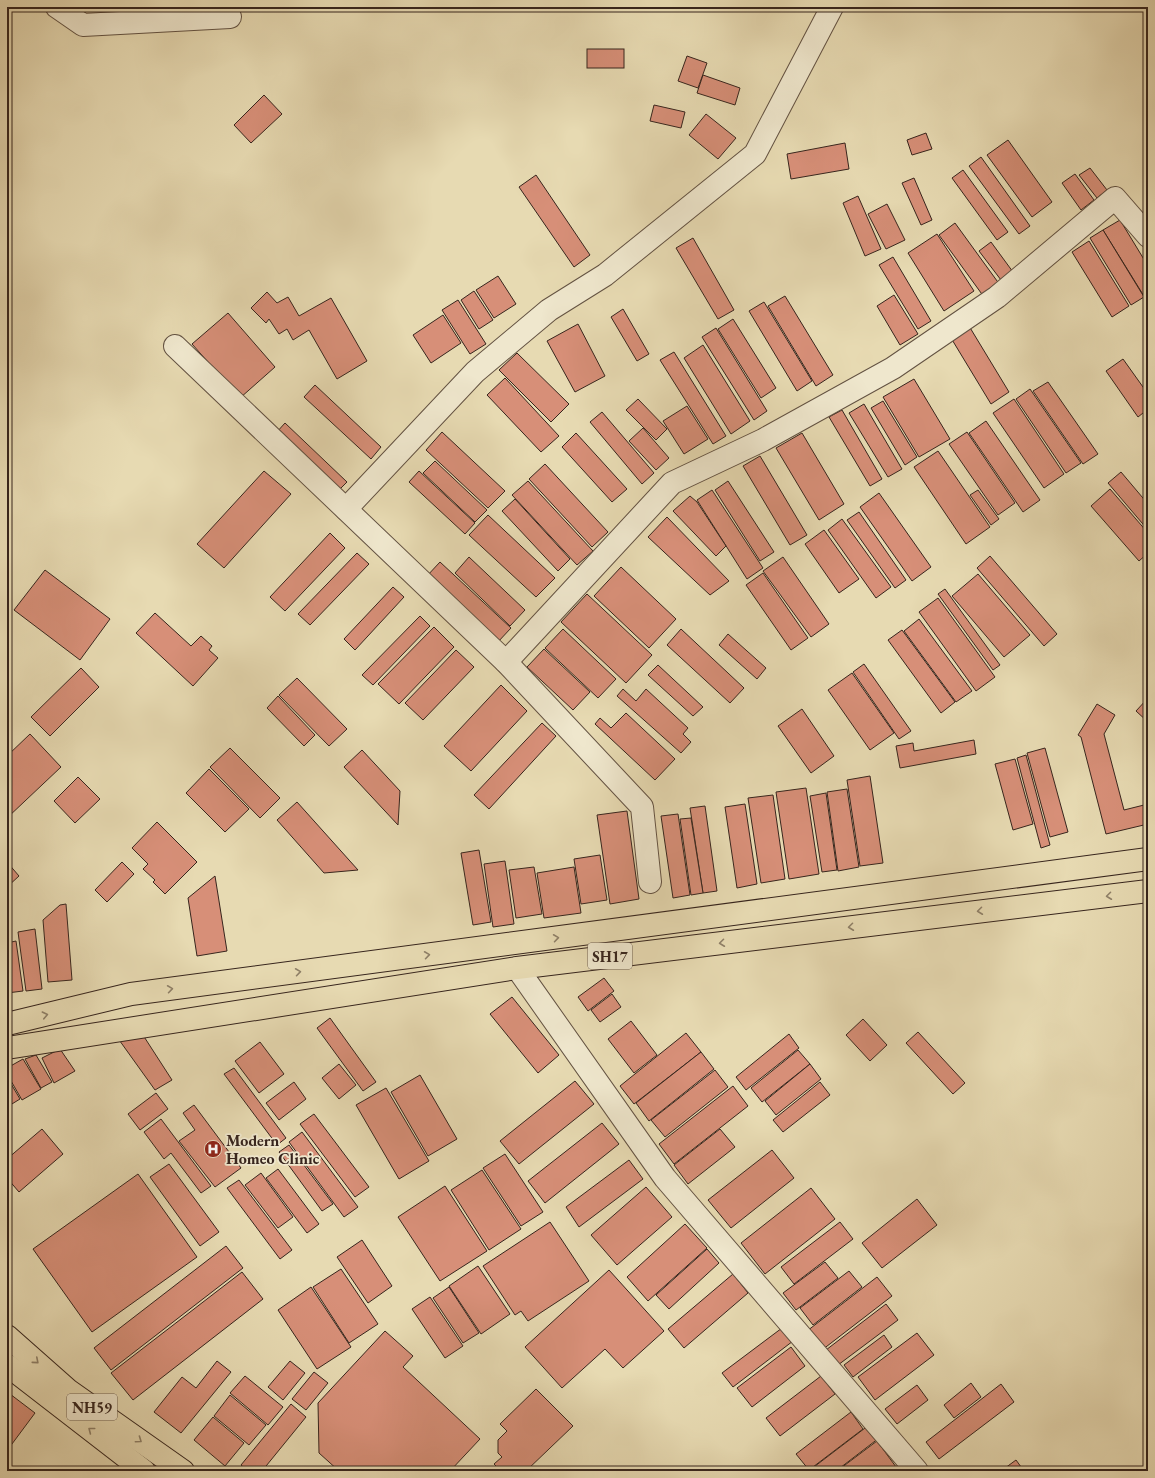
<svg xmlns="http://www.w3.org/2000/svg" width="1155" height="1478" viewBox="0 0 1155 1478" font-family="'EB Garamond',serif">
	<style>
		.building { fill: #d78f78; stroke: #37251d }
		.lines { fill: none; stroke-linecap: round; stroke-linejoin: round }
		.street-casing { stroke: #635242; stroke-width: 24 }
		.primary-casing { stroke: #37251d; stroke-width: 24 }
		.highway-casing { stroke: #37251d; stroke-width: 24 }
		.street { stroke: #efe7cd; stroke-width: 22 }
		.primary { stroke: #e7dab2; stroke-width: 22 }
		.highway { stroke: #e7dab2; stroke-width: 22 }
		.oneway { stroke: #8f8068 }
		.labels { text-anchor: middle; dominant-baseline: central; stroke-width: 3.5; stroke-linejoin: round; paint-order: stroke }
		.shield { fill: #efe7cd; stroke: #6e5f52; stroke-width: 1 }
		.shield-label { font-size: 15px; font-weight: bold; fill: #37251d }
		.poi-label { font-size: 16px; font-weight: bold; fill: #37251d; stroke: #efe7cd; text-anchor: start }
	</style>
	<rect width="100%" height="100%" fill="#e7dab2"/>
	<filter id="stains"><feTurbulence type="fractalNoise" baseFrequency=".005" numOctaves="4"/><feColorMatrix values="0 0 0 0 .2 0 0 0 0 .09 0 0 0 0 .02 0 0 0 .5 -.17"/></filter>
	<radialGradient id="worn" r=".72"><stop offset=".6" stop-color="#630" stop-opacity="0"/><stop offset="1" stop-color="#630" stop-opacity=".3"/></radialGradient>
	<g class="building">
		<rect x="587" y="49" width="37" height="19"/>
		<polygon points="687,56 707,63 698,88 678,81"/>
		<polygon points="703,75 740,88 735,105 697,93"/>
		<polygon points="264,95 282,114 251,143 234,125"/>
		<polygon points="654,105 685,112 681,128 650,121"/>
		<polygon points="706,114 736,138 718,159 689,135"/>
		<polygon points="926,133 932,149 912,155 907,140"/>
		<polygon points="1008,140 1052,202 1032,217 987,155"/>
		<polygon points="845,143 849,169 791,179 787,154"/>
		<polygon points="981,157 1030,226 1019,234 969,166"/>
		<polygon points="1090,168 1107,190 1097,198 1079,175"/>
		<polygon points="963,170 1008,232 997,240 952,178"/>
		<polygon points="1075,174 1094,200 1081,210 1062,183"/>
		<polygon points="536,175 590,255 574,267 519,187"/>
		<polygon points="914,178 932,220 921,225 902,183"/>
		<polygon points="858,196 881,249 865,256 843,203"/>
		<polygon points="887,204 905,240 886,249 868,214"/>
		<polygon points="1120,220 1148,266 1147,301 1103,230"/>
		<polygon points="955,223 1000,285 984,297 939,235"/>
		<polygon points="1103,230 1144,297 1131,305 1090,238"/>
		<polygon points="937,234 974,291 944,311 908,253"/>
		<polygon points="693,238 734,310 718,319 676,248"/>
		<polygon points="1089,241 1129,306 1112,317 1072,252"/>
		<polygon points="991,242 1013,272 1001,280 979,251"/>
		<polygon points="893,257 931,321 918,329 879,265"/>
		<polygon points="498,276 516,304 494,318 476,290"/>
		<polygon points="474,291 493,320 479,329 461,300"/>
		<polygon points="267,292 277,303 288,297 299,316 331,298 367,361 337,379 309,330 293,340 287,329 279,334 269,319 266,323 251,308"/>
		<polygon points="894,295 918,334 900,345 877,306"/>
		<polygon points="785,296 833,375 816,386 768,306"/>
		<polygon points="458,300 486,344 470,354 442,310"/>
		<polygon points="764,302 812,381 797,391 749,311"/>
		<polygon points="623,309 649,354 637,361 611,317"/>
		<polygon points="228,313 275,367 240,398 192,344"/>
		<polygon points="443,315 461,343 431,363 413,335"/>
		<polygon points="733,319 776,388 761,398 718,329"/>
		<polygon points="578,324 605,376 575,392 547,341"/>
		<polygon points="969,326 1009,392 991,404 951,338"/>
		<polygon points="716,328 767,411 754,420 702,337"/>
		<polygon points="703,345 750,421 731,434 684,358"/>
		<polygon points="674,352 726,436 713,444 660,360"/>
		<polygon points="517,353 569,404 551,422 499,370"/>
		<polygon points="1123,359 1148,394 1148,409 1138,417 1106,371"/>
		<polygon points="505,378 559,436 541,452 487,395"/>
		<polygon points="914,379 950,439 919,457 883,397"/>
		<polygon points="1048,382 1098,454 1083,464 1033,391"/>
		<polygon points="315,385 381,447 371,459 304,397"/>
		<polygon points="1030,389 1081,463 1066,473 1016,399"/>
		<polygon points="638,399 667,429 656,440 626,410"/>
		<polygon points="1014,399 1064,474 1044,488 993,413"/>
		<polygon points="883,401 917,457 905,465 871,408"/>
		<polygon points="864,404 902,469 888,477 849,413"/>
		<polygon points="687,406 708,439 684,454 663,421"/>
		<polygon points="842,410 882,479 870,486 829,417"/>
		<polygon points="602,412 654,473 642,484 590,422"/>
		<polygon points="986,421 1040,500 1023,512 969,433"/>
		<polygon points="285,423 347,482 338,491 276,433"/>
		<polygon points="643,428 669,458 656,470 629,441"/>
		<polygon points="442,432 505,491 488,508 426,450"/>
		<polygon points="967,432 1015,503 998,515 949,444"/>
		<polygon points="576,433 627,489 612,502 562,447"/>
		<polygon points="802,433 844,504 819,520 776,448"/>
		<polygon points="938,451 990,527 966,544 914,467"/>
		<polygon points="760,456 807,535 790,545 743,466"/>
		<polygon points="435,461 487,510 475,522 423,473"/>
		<polygon points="545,464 608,532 592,547 529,479"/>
		<polygon points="264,471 291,494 224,568 197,544"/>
		<polygon points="419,471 475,523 465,534 409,482"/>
		<polygon points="1121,472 1148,504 1148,530 1108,483"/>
		<polygon points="528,481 593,551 577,565 512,495"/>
		<polygon points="728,481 774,552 760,561 715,490"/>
		<polygon points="1110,489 1148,533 1148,553 1139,561 1091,506"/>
		<polygon points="712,490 763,568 747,579 697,500"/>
		<polygon points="978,490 999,519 991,525 970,495"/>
		<polygon points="879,493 931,567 912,581 860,507"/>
		<polygon points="690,496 697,502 726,546 716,556 673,511"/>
		<polygon points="515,499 570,559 558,571 502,511"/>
		<polygon points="859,512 906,580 895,588 847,520"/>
		<polygon points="488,515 555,578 536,597 469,535"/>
		<polygon points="667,517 729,581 710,595 648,537"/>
		<polygon points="842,519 891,587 876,598 828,530"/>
		<polygon points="824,530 859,579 839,593 805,544"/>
		<polygon points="330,533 345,548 285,611 270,597"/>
		<polygon points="357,553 369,564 310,625 298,614"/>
		<polygon points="990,556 1057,634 1044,646 977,568"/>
		<polygon points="469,557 525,610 510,626 455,573"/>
		<polygon points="783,557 829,624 811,637 763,571"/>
		<polygon points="440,562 511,628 497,643 426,577"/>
		<polygon points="621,567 676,619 649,648 594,596"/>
		<polygon points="45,570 110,619 80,660 14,610"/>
		<polygon points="763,573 808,638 791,650 746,585"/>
		<polygon points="978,574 1030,635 1004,657 952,596"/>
		<polygon points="393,587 404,597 355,650 344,639"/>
		<polygon points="945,589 1000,665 993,670 938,594"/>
		<polygon points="587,594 652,655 626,683 561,622"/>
		<polygon points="938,598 995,677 976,691 919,612"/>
		<polygon points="155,613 191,646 201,636 212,646 209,650 218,658 193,686 136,633"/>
		<polygon points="420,616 430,626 373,685 362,675"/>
		<polygon points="919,619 972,691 956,702 904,631"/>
		<polygon points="434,627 454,647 399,704 378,684"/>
		<polygon points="563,629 616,679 598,698 545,648"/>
		<polygon points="681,629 744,688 730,703 667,645"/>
		<polygon points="902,630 955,702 941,713 888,640"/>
		<polygon points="728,634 766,668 757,679 719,645"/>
		<polygon points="544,649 590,692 573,710 527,667"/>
		<polygon points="456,650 474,667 423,720 405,703"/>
		<polygon points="864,664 911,731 899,739 853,672"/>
		<polygon points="658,665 703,707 693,716 648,675"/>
		<polygon points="81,668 99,687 50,736 31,717"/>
		<polygon points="852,673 894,733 870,750 828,690"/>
		<polygon points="297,678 347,729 329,746 279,695"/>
		<polygon points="501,685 527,711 471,771 444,746"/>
		<polygon points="623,689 636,701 646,689 688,728 683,734 691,742 681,753 617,696"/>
		<polygon points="278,696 315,735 304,746 267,708"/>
		<polygon points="1148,698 1148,722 1136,711"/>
		<polygon points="1097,704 1115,715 1104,734 1124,810 1148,804 1148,824 1106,834 1081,737 1078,735"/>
		<polygon points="802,709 834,756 811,773 778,726"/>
		<polygon points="626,713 675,759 655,780 595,724 600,718 611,728"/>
		<polygon points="542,723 556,736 489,809 474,795"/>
		<polygon points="30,734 61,767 7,818 7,756"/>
		<polygon points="974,740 976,754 900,768 896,746 913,743 914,751"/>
		<polygon points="230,748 280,798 260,818 210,767"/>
		<polygon points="1045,748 1068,832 1050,837 1027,753"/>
		<polygon points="362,750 400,791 398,825 344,767"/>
		<polygon points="1026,755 1050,845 1041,848 1017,758"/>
		<polygon points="1015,759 1033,824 1013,830 995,764"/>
		<polygon points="209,769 249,809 225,832 186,793"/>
		<polygon points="870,776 883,863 860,866 847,780"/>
		<polygon points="78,777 100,799 75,823 54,801"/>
		<polygon points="806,788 819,874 789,879 776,792"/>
		<polygon points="847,789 859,867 838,871 827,792"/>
		<polygon points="826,793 837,870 822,872 810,796"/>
		<polygon points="773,795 785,879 761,883 748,798"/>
		<polygon points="297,802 358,870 324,873 277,820"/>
		<polygon points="745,804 757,884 737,888 725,807"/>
		<polygon points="705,806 717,891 703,893 690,808"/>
		<polygon points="627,811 639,899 610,904 597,815"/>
		<polygon points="678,814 690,895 673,898 661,816"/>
		<polygon points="691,818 703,893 691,895 680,819"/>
		<polygon points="157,822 197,862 165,894 153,882 155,880 143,869 148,864 132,848"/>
		<polygon points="479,850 491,922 473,925 461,853"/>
		<polygon points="600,855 607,900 581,904 574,859"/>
		<polygon points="505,861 514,924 493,927 484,864"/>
		<polygon points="7,862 19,876 7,887"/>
		<polygon points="122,862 134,874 107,902 95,890"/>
		<polygon points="534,867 542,914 516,918 509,870"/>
		<polygon points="574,867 581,913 544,918 537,873"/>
		<polygon points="215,876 227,951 197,956 188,898"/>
		<polygon points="66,904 72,980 48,982 43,920 60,905"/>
		<polygon points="35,929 42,989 26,991 18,932"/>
		<polygon points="16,941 23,991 7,993 7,943"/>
		<polygon points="604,978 614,991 588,1011 578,997"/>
		<polygon points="612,994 621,1007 600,1022 591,1010"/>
		<polygon points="512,997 559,1055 538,1073 490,1014"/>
		<polygon points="330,1018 376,1082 363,1091 317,1028"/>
		<polygon points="863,1019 887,1045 870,1061 846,1035"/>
		<polygon points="631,1021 657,1055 634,1073 608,1039"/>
		<polygon points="141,1032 172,1080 155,1090 117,1037"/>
		<polygon points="918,1032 965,1083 953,1094 906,1043"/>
		<polygon points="686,1033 701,1052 634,1104 620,1086"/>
		<polygon points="789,1034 799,1048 746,1090 736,1077"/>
		<polygon points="260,1042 284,1074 259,1093 235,1061"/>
		<polygon points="60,1049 75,1071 54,1083 42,1058"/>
		<polygon points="798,1050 810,1064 762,1102 751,1088"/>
		<polygon points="701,1052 714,1069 649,1121 636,1103"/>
		<polygon points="36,1055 52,1082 41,1088 25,1059"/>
		<polygon points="23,1059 41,1089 22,1100 7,1074 7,1068"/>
		<polygon points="339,1064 356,1085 339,1099 322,1078"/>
		<polygon points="810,1064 821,1079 776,1115 765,1101"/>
		<polygon points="234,1068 286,1138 277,1145 224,1074"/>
		<polygon points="715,1070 728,1087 665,1137 651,1120"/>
		<polygon points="420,1075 457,1139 428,1156 391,1092"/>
		<polygon points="7,1077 20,1099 7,1107"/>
		<polygon points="575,1081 594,1104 519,1164 500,1141"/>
		<polygon points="294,1082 306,1099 279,1120 266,1103"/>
		<polygon points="820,1082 830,1095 783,1132 773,1120"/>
		<polygon points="733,1086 748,1106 674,1164 659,1144"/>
		<polygon points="386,1088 429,1161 399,1179 356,1105"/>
		<polygon points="156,1093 168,1109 140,1130 128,1114"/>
		<polygon points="194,1105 241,1168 215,1187 179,1141 195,1130 183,1113"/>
		<polygon points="314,1114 369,1187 355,1197 300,1124"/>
		<polygon points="161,1119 211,1186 201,1193 171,1153 164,1159 144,1132"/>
		<polygon points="602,1123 619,1144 545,1203 528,1181"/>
		<polygon points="42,1129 63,1154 19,1192 7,1178 7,1159"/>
		<polygon points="720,1129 735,1147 688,1184 674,1165"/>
		<polygon points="302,1132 358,1207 344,1217 289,1142"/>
		<polygon points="289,1145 333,1204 322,1211 279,1152"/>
		<polygon points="772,1150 794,1178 731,1228 708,1200"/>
		<polygon points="505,1154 543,1212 521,1226 483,1168"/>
		<polygon points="629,1160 643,1179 579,1227 566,1207"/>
		<polygon points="169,1164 219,1232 200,1246 150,1177"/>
		<polygon points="278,1169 319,1224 307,1233 266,1178"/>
		<polygon points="482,1170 521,1229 489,1250 451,1190"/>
		<polygon points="261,1173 293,1217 278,1228 245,1185"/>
		<polygon points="138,1174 197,1257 92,1332 33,1249"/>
		<polygon points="239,1180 292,1250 280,1259 227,1188"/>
		<polygon points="445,1186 487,1251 440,1281 398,1217"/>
		<polygon points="646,1187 672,1217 617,1265 591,1235"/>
		<polygon points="811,1188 835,1219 765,1274 741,1243"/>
		<polygon points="917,1199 937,1225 882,1268 862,1243"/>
		<polygon points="550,1222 589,1281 528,1321 521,1311 515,1315 483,1266"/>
		<polygon points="840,1222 853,1239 794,1284 781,1267"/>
		<polygon points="685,1224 707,1248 648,1301 627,1277"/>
		<polygon points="362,1240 392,1286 368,1303 337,1257"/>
		<polygon points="226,1246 243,1268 111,1370 94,1348"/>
		<polygon points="707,1249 719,1263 669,1309 656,1295"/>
		<polygon points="825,1262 838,1278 796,1310 783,1293"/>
		<polygon points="478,1266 510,1314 481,1334 449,1286"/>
		<polygon points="341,1269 378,1324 349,1343 313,1287"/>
		<polygon points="609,1270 664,1331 623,1368 605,1349 562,1388 525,1347"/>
		<polygon points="849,1271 862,1287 813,1325 800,1308"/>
		<polygon points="242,1272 263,1299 133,1400 111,1373"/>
		<polygon points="733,1274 748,1293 684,1348 668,1329"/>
		<polygon points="877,1277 892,1296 822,1350 807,1331"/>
		<polygon points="311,1287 351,1347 317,1369 278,1310"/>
		<polygon points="449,1287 479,1333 463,1343 433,1298"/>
		<polygon points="430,1297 463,1346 445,1358 412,1309"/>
		<polygon points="886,1304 898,1320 838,1365 826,1350"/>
		<polygon points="782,1328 793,1341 733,1387 722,1373"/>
		<polygon points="385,1331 413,1356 403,1367 480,1439 450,1471 339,1471 319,1453 318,1403"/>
		<polygon points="917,1333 934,1355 875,1400 858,1377"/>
		<polygon points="884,1335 892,1347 853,1377 844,1365"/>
		<polygon points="791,1347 805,1366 752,1407 737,1388"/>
		<polygon points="217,1361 231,1372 181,1433 154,1412 182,1377 196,1388"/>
		<polygon points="290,1361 305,1373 283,1400 268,1387"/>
		<polygon points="314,1372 328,1383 306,1410 292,1399"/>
		<polygon points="245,1376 283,1407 268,1425 230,1393"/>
		<polygon points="821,1376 835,1394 780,1436 766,1418"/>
		<polygon points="971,1383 981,1397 954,1418 944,1405"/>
		<polygon points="1001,1384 1014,1402 939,1459 926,1442"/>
		<polygon points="917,1385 928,1400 897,1424 885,1409"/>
		<polygon points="536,1389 573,1426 526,1471 501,1471 494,1464 502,1457 498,1453 498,1440 507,1431 500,1424"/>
		<polygon points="10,1394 35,1413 9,1448 7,1447 7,1398"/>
		<polygon points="230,1395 266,1425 249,1445 214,1416"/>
		<polygon points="291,1404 306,1417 262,1471 248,1471 241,1465"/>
		<polygon points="851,1412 863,1429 809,1470 796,1454"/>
		<polygon points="213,1417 244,1443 225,1466 194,1440"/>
		<polygon points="869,1425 879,1438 836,1471 811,1471 810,1470"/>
		<polygon points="877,1441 899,1471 837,1471"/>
		<polygon points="1016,1460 1024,1471 1001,1471"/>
	</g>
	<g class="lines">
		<defs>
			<g id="street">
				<polyline points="57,7 83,25 230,17"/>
				<polyline points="175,346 506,662 642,807 650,882"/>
				<polyline points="346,509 475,372 549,310 605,275 755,154 832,7"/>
				<polyline points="506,662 672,483 763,440 893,368 997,297 1115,198 1148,236"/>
				<polyline points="517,968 665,1178 917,1471"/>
			</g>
			<g id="primary">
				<polyline points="7,1024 131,994 1148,859"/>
				<polyline points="7,1048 517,968 1148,891"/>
			</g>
			<g id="highway">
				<polyline points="7,1336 68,1390 183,1471"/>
				<polyline points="7,1365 144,1471"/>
			</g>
		</defs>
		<use href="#street" class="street-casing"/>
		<use href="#primary" class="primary-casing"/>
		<use href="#highway" class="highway-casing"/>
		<use href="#street" class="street"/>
		<use href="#primary" class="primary"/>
		<use href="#highway" class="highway"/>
	</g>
	<defs><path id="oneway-chevron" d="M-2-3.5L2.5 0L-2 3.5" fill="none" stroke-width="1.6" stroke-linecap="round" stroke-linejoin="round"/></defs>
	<g class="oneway">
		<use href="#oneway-chevron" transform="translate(1109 896) rotate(173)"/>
		<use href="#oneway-chevron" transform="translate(980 911) rotate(173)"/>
		<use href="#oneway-chevron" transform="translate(851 927) rotate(173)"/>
		<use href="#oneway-chevron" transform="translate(556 938) rotate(-8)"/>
		<use href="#oneway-chevron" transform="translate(722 943) rotate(173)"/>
		<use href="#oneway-chevron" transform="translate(427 955) rotate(-8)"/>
		<use href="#oneway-chevron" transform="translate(298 972) rotate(-8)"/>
		<use href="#oneway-chevron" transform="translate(170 989) rotate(-8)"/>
		<use href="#oneway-chevron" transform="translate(45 1015) rotate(-13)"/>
		<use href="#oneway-chevron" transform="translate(36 1361) rotate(41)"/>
		<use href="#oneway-chevron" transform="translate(91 1430) rotate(-142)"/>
		<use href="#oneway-chevron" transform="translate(139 1440) rotate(35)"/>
	</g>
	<defs>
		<symbol id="hospital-disc" viewBox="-11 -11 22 22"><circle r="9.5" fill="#8f2418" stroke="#efe7cd"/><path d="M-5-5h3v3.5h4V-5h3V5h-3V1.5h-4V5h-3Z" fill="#fff"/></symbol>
	</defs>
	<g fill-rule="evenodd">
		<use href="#hospital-disc" x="203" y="1139" width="20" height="20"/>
	</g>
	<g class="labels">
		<g class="shield">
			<rect x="588" y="943" width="44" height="26" rx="3"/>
			<rect x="67" y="1394" width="50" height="26" rx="3"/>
		</g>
		<g class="shield-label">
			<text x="610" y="956">SH17</text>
			<text x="92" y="1407">NH59</text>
		</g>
		<g class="poi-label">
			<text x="226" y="1140">Modern<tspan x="226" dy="18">Homeo Clinic</tspan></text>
		</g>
	</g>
	<rect width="1155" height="1478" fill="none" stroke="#e7dab2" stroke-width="24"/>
	<rect x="8" y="8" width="1139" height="1462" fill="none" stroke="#37251d" stroke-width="2"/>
	<rect x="12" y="12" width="1131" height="1454" fill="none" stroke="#37251d"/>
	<rect width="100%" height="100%" filter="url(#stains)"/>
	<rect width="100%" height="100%" fill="url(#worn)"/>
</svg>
